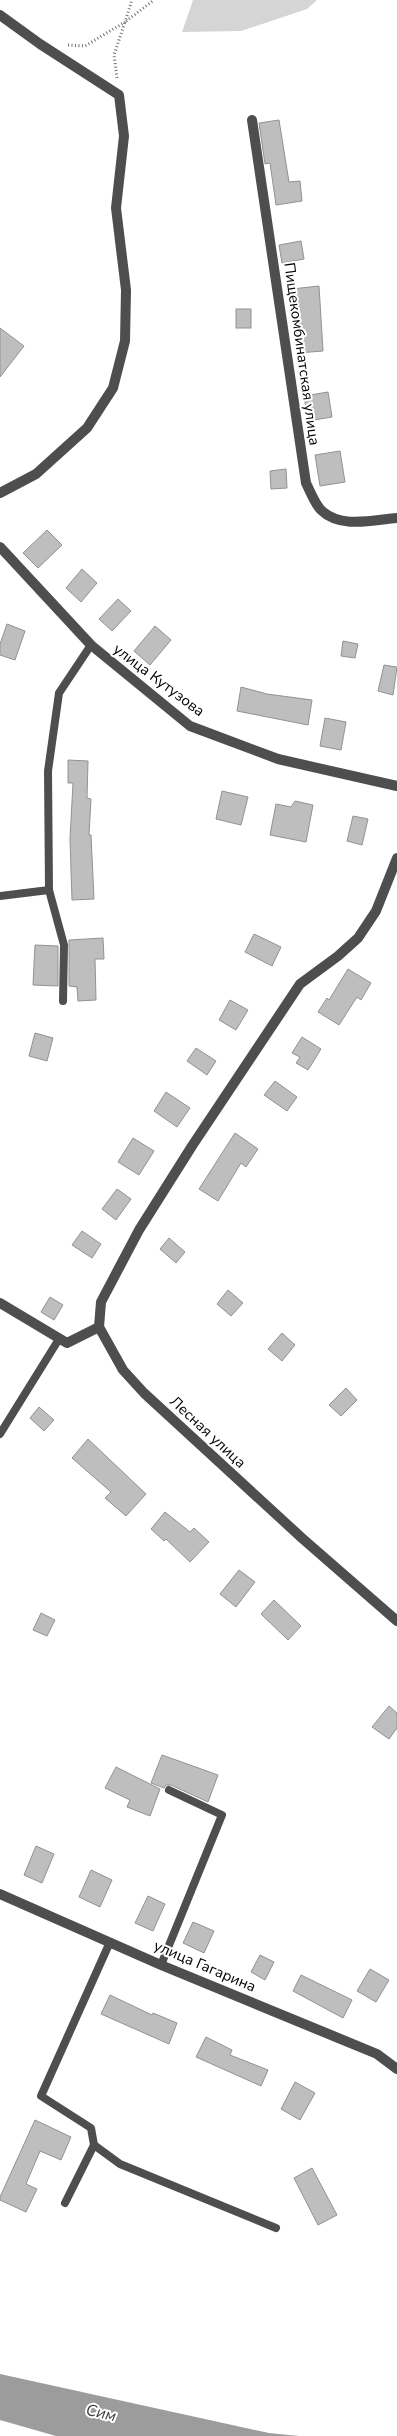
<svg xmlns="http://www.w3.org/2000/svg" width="397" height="2436" viewBox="0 0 397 2436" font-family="'Nunito Sans',sans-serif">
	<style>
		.green { fill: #d5d5d5 }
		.water { fill: #9c9c9c }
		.building { fill: #bebebe; stroke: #929292 }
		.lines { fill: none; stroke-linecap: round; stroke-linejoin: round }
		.path { stroke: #707070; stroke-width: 3; stroke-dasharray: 1 2.5; stroke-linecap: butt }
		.service { stroke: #4e4e4e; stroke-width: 8 }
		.minor { stroke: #4e4e4e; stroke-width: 10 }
		.tertiary { stroke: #4e4e4e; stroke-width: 10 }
		.labels { text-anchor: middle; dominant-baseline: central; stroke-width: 4; stroke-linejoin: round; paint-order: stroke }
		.street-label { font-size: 15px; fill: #000; stroke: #fff }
		.water-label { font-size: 16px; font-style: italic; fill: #3d3d3d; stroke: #fff }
	</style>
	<rect width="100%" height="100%" fill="#fff"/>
	<polygon class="green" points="193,0 317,0 307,9 241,31 182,32"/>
	<polygon class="water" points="0,2374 269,2433 299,2436 56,2436 0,2420"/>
	<g class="building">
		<polygon points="279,120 289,182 300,181 302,201 276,205 270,163 265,164 259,123"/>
		<polygon points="301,241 304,259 282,263 279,245"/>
		<polygon points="319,286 323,351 298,353 292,289"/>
		<rect x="236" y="309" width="15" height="19"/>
		<polygon points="0,328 24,346 0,377"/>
		<polygon points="328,392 332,417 308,421 304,396"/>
		<polygon points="340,451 345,482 320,486 315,455"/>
		<polygon points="286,469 287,488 271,489 270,471"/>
		<polygon points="47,530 62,545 38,568 23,553"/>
		<polygon points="82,569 97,583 81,602 66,588"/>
		<polygon points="118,599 131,611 112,631 99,619"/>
		<polygon points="7,624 25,631 15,660 0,655 0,644"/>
		<polygon points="155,626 171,640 150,665 134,651"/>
		<polygon points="343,641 358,644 355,658 341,656"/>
		<polygon points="384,665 397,667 393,695 378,691"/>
		<polygon points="241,687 267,694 312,700 308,725 237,711"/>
		<polygon points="325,718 346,722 341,750 320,746"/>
		<polygon points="68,760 88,761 87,798 91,799 89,835 91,835 94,899 72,900 70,839 73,783 68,783"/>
		<polygon points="222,791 248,797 241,825 216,819"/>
		<polygon points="295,801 313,805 306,842 270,835 276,804 291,807"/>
		<polygon points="353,816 368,819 362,845 347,841"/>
		<polygon points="254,934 281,947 272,966 245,952"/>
		<polygon points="103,938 104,959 95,959 96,1000 78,1001 77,987 69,986 69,940"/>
		<polygon points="35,945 58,946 58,986 33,985"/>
		<polygon points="348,969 371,983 361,1000 357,997 339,1025 318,1012 327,998 329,1000"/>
		<polygon points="230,1000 248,1010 236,1030 219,1020"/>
		<polygon points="35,1033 53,1038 47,1061 29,1056"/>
		<polygon points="302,1037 321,1049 308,1070 296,1063 300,1057 292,1053"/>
		<polygon points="196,1048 216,1061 207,1075 187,1061"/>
		<polygon points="275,1081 297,1097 287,1111 264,1095"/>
		<polygon points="166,1092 190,1108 177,1127 154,1111"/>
		<polygon points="235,1133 258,1149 246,1167 241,1163 218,1201 199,1189"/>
		<polygon points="133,1138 154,1151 139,1175 118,1162"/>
		<polygon points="117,1189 131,1199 116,1220 102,1209"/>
		<polygon points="82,1231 101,1244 92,1258 72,1245"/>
		<polygon points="169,1238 185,1252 176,1263 160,1249"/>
		<polygon points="228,1290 243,1303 231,1316 217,1304"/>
		<polygon points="50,1297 63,1305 54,1320 41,1312"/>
		<polygon points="282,1333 295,1345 282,1361 268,1349"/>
		<polygon points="346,1388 357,1400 341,1416 329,1405"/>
		<polygon points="39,1407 54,1420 44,1431 30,1418"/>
		<polygon points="88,1439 146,1494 126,1516 105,1498 111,1492 72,1458"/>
		<polygon points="165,1512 190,1532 194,1528 209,1542 190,1562 166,1539 164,1541 151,1529"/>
		<polygon points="239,1570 255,1582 236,1607 220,1594"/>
		<polygon points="274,1600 301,1626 288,1640 261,1614"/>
		<polygon points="41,1613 55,1620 47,1636 33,1630"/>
		<polygon points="389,1706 397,1713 397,1728 389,1739 372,1727"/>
		<polygon points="162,1755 218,1775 208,1802 171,1785 166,1785 164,1788 151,1783"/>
		<polygon points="116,1767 160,1789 150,1816 127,1807 130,1800 105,1788"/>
		<polygon points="36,1846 54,1854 42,1883 24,1875"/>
		<polygon points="91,1870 112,1880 100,1907 79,1897"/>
		<polygon points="148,1896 165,1904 153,1931 135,1923"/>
		<polygon points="193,1922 214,1931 204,1953 183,1943"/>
		<polygon points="260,1955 274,1962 265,1980 251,1972"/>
		<polygon points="370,1969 389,1980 376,2002 357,1991"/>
		<polygon points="301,1975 352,2000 343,2018 293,1991"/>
		<polygon points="110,1995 152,2015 153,2013 177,2023 169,2044 101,2014"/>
		<polygon points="206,2037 232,2050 230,2055 268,2070 261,2086 196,2057"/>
		<polygon points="295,2082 315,2093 300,2120 281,2109"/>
		<polygon points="35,2120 71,2137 61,2160 40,2151 26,2184 37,2189 26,2212 0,2200 0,2197"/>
		<polygon points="312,2168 337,2215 318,2225 294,2178"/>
	</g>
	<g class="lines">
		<g class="path">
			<polyline points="68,45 85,46 125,22 132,0"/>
			<polyline points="117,78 114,55 125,22 154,0"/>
		</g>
		<g class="service">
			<polyline points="0,896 49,890"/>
			<polyline points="63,1001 64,945 49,890 48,771 59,693 91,645"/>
			<polyline points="0,1434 59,1339"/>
			<polyline points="161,1965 222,1815 169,1790"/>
			<polyline points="94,2145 120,2164 276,2228"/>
			<polyline points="65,2203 94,2145 91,2128 41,2096 110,1942"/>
		</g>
		<g class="minor">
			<polyline points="0,15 40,44 119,95 124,136 116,208 126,290 125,341 113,388 87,428 36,474 0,493"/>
			<path d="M252,120L306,483C310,491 315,504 321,510C340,529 373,520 397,518"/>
			<polyline points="0,547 91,645 190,726 278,759 397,786"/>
			<polyline points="0,1303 67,1343 99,1327 123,1370 144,1393 303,1539 397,1621"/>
			<polyline points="99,1327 101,1302 139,1230 192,1146 300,984 338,956 358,938 376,911 397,858"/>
		</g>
		<polyline class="tertiary" points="0,1894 161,1965 377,2054 397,2069"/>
	</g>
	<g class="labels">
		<g class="street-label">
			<text transform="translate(302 354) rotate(82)">Пищекомбинатская улица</text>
			<text transform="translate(159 680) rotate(37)">улица Кутузова</text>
			<text transform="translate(208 1432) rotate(43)">Лесная улица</text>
			<text transform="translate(205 1966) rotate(23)">улица Гагарина</text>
		</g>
		<g class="water-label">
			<text transform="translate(101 2413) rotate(13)">Сим</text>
		</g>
	</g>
</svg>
